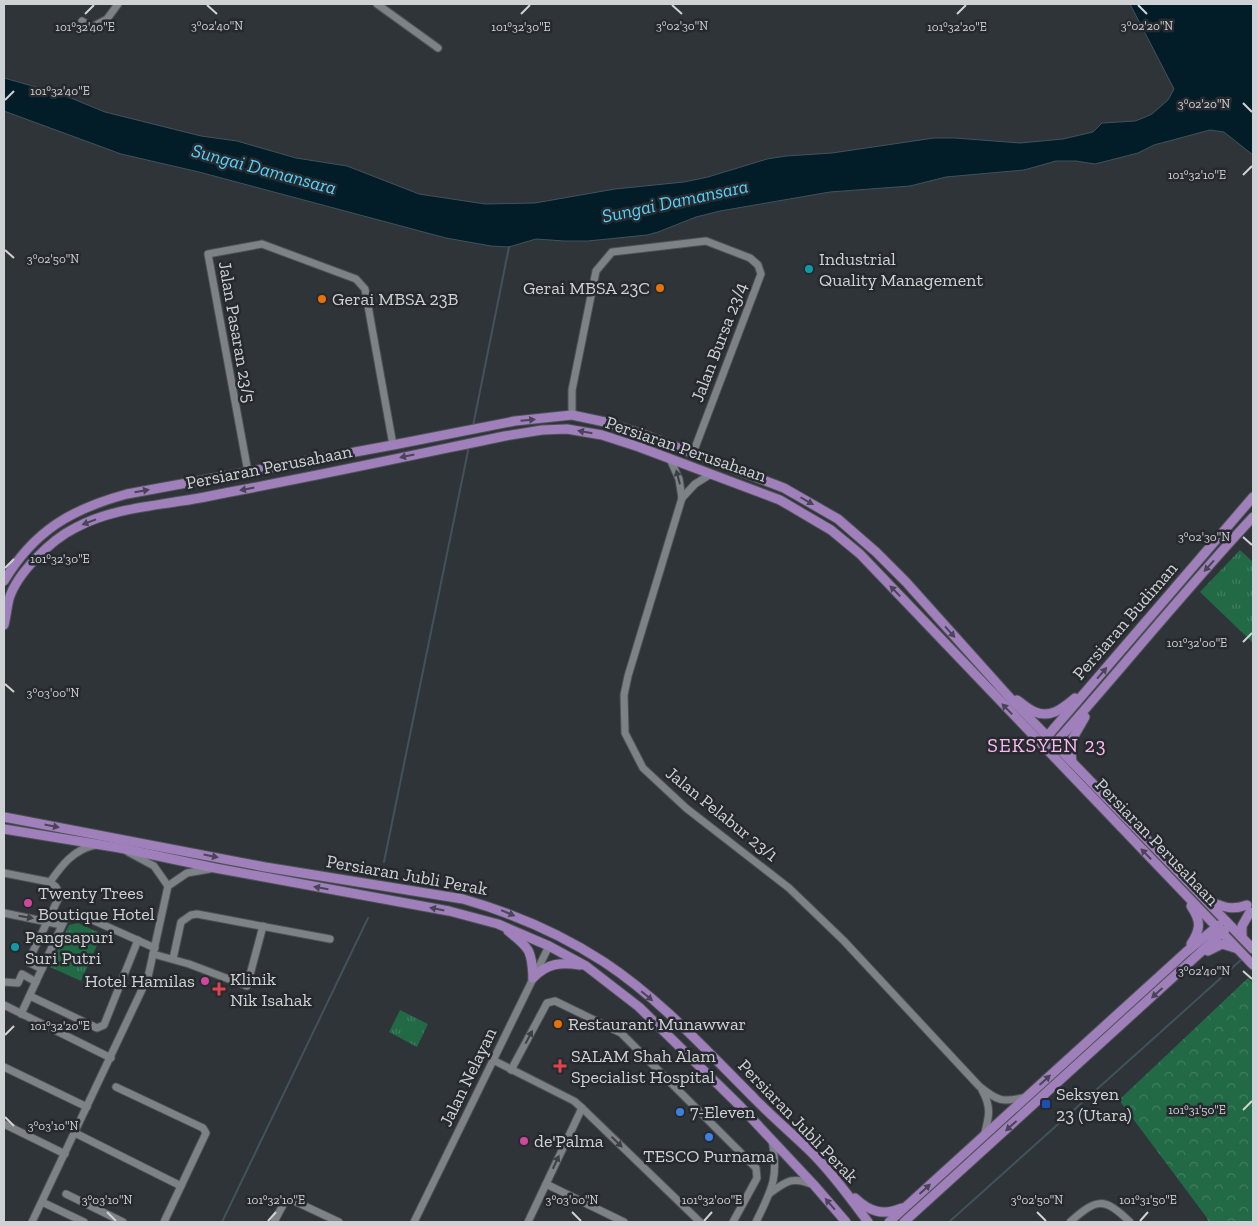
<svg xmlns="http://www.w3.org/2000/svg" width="1257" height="1226" viewBox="0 0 1257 1226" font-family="'Zilla Slab',serif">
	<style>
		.grass { fill: url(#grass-tufts) }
		.forest { fill: url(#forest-crowns) }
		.water { fill: #021d27; stroke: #40535b }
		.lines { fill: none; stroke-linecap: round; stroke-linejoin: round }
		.stream { stroke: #40535b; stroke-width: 2 }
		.minor-casing { stroke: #4e5256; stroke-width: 9 }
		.major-casing { stroke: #4e5256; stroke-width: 11 }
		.minor { stroke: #7d8287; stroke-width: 7 }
		.major { stroke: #9f80bb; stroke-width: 9 }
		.oneway { fill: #4a4458 }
		.oneway2 { fill: #3c4044 }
		.ticks { fill: none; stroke: #cfd2d5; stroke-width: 2 }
		.culture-dot { fill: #0f9aa8; stroke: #262a2e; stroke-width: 2 }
		.food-dot { fill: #e8710a; stroke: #262a2e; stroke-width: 2 }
		.hotel-dot { fill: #d1479c; stroke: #262a2e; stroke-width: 2 }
		.health-dot { fill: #e0444e; stroke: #262a2e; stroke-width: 2 }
		.transit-dot { fill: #1a4fb4; stroke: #262a2e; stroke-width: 2 }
		.shop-dot { fill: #3f7fe0; stroke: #262a2e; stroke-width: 2 }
		.labels { text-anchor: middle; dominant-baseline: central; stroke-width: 5; stroke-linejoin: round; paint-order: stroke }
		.poi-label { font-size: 18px; fill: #cfd2d5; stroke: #262a2e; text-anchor: start }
		.street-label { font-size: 18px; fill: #cfd2d5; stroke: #262a2e }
		.water-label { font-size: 19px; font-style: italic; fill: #53d3fe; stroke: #262a2e }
		.quarter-label { font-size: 20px; letter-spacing: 1px; fill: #fabaef; stroke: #262a2e }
		.ticks-label { font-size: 12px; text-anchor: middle; fill: #cfd2d5; stroke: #262a2e; stroke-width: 5; stroke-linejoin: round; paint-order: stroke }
	</style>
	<defs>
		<pattern id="grass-tufts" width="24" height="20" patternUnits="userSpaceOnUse" patternTransform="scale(1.25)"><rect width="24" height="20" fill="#226946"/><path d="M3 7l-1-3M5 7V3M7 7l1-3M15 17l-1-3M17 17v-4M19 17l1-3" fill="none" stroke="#417e60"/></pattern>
		<pattern id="forest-crowns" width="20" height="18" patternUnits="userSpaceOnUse" patternTransform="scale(1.25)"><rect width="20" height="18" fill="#226946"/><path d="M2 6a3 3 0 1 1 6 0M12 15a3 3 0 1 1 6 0" fill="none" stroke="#417e60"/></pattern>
	</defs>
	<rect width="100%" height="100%" fill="#2f3438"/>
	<g class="grass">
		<polygon points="1240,550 1253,562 1253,643 1200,592"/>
		<polygon points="78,923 102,934 81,981 50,967 69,925"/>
		<polygon points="400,1010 428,1024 417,1047 389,1032"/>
	</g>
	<polygon class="forest" points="1248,978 1253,983 1253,1222 1208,1222 1207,1218 1119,1100"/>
	<polygon class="water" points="1130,4 1253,4 1253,155 1224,132 1210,130 1154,145 1138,153 1095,164 1076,161 1056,161 1024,170 946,177 910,186 830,192 720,211 696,217 658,232 647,235 588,241 564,241 536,239 509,247 491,246 446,238 199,172 121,154 4,111 4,78 61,94 105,112 201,136 237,141 296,158 347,166 419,194 485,204 535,203 615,189 684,182 708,177 767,159 786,156 832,153 934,138 955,138 1020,143 1063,139 1093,132 1102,123 1135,121 1143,118 1152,114 1168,100 1174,89"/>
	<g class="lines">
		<g class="stream">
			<polyline points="473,426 509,247"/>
			<polyline points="384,862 469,446"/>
			<polyline points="222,1222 368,918"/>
			<polyline points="949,1222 1242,959"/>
		</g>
		<defs>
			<g id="minor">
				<polyline points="377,4 438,48"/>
				<polyline points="82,21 92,27 107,19 118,4"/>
				<polyline points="572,415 572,390 596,271 612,252 706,241 750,258 758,265 761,274 693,453"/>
				<path d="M670,459L679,479L682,498L628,676L624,695L625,733L643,768L686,808L789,888L844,941L979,1086C997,1101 1003,1103 1026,1097"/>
				<polyline points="248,472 208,254 262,244 356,279 365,289 393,445"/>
				<polyline points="682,498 695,484 711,474"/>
				<polyline points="128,852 154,866 168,886"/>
				<polyline points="4,873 50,882 56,887 60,895 28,962 42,969"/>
				<path d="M50,882C62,865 73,850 95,845"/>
				<polyline points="168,886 187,873 210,869"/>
				<polyline points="4,913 62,925"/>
				<polyline points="153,954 189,964 247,986 263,926"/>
				<polyline points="173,959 181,922 191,915 197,914 330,939"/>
				<polyline points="4,982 18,983 22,974 36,982"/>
				<polyline points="30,996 97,1028 104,1025 138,940"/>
				<polyline points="4,1005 111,1058"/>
				<polyline points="21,1014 65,919 79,914 155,948"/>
				<polyline points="493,1060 574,1101 582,1108 700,1222"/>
				<polyline points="4,1067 87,1107"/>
				<polyline points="511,1070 547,1003 555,1001 621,1033 756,1168 757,1178 733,1222"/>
				<polyline points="116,1087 203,1128 206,1133 164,1222"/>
				<path d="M982,1090C992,1108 989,1117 984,1136"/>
				<polyline points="4,1124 65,1154"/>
				<polyline points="75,1133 181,1186"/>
				<polyline points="546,1184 624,1222"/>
				<path d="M770,1193C786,1182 792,1176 811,1184"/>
				<polyline points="66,1194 123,1222"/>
				<polyline points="42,1202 84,1222"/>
				<polyline points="32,1222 148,977 168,886"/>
				<polyline points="274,1222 284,1203 292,1200 339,1222"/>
				<polyline points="414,1222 549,946"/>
				<polyline points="528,1222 582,1108"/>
				<path d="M756,1222C772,1189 779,1178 772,1140"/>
				<path d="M1070,1222C1097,1198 1104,1197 1130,1222"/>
			</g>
			<g id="major">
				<path d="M4,581C34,531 71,509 127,494L393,445L515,421L572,415L605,422L642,434L784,488L838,519L876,552L906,582L1010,698L1253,949"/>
				<path d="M4,625C6,617 7,607 9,599C17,573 51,540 75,528C108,510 145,507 181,501C198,499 214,495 230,492C322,475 414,455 505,436L542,430L567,429L602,435L639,447L780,500L831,530L860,554L1253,965"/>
				<path d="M1017,700C1023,704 1028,709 1035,712C1051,719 1064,707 1075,698"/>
				<polyline points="1044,740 1253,497"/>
				<path d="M1051,748C1119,672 1183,592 1253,517"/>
				<polyline points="1072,762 1070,743 1085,717"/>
				<path d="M4,817L265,867L463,899C512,913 561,934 604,962C660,999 706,1050 753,1097C772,1117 794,1135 813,1154C834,1175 851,1199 868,1222"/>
				<polyline points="4,829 120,848 215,868 449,911 498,924 549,946 586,966 639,1007 740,1106 814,1185 846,1222"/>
				<path d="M1212,902C1225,908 1233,910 1247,905"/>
				<path d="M1191,906C1201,921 1201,929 1191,944"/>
				<path d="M508,931C530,948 532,951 533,978"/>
				<polyline points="1242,937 1242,926 1250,912"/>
				<polyline points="1208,951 1222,944 1235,948"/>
				<path d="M533,978C547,963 561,962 580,965"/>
				<path d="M855,1198C870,1212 883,1216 902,1208"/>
				<polyline points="889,1222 1186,952 1219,925"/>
				<polyline points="904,1222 1225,930"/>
			</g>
		</defs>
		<use href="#minor" class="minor-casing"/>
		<use href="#major" class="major-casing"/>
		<use href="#minor" class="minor"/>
		<use href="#major" class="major"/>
	</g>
	<defs><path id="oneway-solid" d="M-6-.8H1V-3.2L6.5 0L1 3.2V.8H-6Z" transform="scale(1.25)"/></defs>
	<g class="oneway">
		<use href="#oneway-solid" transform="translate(528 420) rotate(-5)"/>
		<use href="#oneway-solid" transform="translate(585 432) rotate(-170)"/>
		<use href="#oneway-solid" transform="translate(407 456) rotate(168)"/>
		<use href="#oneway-solid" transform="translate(247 489) rotate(169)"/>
		<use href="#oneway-solid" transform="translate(142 491) rotate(-10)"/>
		<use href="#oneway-solid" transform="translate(807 501) rotate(30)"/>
		<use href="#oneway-solid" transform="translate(89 522) rotate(159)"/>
		<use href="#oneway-solid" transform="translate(1209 566) rotate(132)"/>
		<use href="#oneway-solid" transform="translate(895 591) rotate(-134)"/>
		<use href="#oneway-solid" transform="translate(950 632) rotate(48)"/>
		<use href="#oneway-solid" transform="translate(1102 673) rotate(-49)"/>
		<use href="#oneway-solid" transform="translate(1007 709) rotate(-134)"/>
		<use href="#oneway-solid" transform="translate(52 826) rotate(11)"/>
		<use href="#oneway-solid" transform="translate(1146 854) rotate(-134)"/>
		<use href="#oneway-solid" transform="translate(211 856) rotate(11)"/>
		<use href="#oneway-solid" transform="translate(321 888) rotate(-170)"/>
		<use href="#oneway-solid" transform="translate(437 909) rotate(-169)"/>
		<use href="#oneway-solid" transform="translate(508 913) rotate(23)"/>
		<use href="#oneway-solid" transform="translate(1157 993) rotate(138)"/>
		<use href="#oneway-solid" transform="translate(647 996) rotate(40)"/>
		<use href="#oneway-solid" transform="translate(1045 1080) rotate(-42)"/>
		<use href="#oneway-solid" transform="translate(1011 1126) rotate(138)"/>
		<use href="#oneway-solid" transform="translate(925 1189) rotate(-42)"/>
		<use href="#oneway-solid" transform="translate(830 1204) rotate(-131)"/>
	</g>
	<g class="oneway2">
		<use href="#oneway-solid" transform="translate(678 477) rotate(-105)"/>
		<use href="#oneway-solid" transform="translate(26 917) rotate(10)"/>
		<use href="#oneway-solid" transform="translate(529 1037) rotate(-62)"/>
		<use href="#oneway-solid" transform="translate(617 1142) rotate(44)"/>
		<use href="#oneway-solid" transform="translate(556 1162) rotate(-65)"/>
	</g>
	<path class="ticks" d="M207,5L217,14M672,5L682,14M1138,5L1147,14M85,14L94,5M521,14L530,5M957,14L966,5M5,100L14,91M1243,103L1252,112M1243,175L1252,166M5,250L14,258M1243,537L1252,545M5,568L14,559M1243,642L1252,633M5,684L14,692M1243,971L1252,979M5,1035L14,1026M1243,1110L1252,1101M5,1117L14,1126M107,1212L116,1221M572,1212L581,1221M1037,1212L1046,1221M268,1221L276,1212M704,1221L712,1212M1140,1221L1148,1212"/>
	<g class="culture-dot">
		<circle cx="809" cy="269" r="5"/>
		<circle cx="15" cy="947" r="5"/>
	</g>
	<g class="food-dot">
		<circle cx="660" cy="288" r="5"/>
		<circle cx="322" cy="299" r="5"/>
		<circle cx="558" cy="1024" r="5"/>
	</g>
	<g class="hotel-dot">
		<circle cx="28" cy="903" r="5"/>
		<circle cx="205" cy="981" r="5"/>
		<circle cx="524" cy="1141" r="5"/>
	</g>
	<g class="health-dot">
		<path d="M216.5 981.5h5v5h5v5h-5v5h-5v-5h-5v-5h5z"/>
		<path d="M557.5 1058.5h5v5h5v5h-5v5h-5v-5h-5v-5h5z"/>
	</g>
	<rect class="transit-dot" x="1041" y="1099" width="10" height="10" rx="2.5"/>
	<g class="shop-dot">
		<circle cx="680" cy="1112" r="5"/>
		<circle cx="709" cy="1137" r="5"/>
	</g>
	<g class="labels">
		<g class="poi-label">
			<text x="819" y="259">Industrial<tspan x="819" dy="21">Quality Management</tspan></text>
			<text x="650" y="288" text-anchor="end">Gerai MBSA 23C</text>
			<text x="332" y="299">Gerai MBSA 23B</text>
			<text x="38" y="893">Twenty Trees<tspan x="38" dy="21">Boutique Hotel</tspan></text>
			<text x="25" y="937">Pangsapuri<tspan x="25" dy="21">Suri Putri</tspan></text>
			<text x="230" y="979">Klinik<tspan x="230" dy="21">Nik Isahak</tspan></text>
			<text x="195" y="981" text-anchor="end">Hotel Hamilas</text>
			<text x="568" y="1024">Restaurant Munawwar</text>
			<text x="571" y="1056">SALAM Shah Alam<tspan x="571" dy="21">Specialist Hospital</tspan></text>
			<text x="1056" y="1094">Seksyen<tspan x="1056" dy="21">23 (Utara)</tspan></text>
			<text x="690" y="1112">7-Eleven</text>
			<text x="534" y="1141">de'Palma</text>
			<text x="709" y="1156" text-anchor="middle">TESCO Purnama</text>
		</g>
		<g class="street-label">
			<text transform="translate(237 332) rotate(80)">Jalan Pasaran 23/5</text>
			<text transform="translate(719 342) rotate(-69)">Jalan Bursa 23/4</text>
			<text transform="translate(686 449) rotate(19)">Persiaran Perusahaan</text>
			<text transform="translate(269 467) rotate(-11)">Persiaran Perusahaan</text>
			<text transform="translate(1125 621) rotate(-49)">Persiaran Budiman</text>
			<text transform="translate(722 814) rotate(39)">Jalan Pelabur 23/1</text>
			<text transform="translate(1157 842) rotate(46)">Persiaran Perusahaan</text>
			<text transform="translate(407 875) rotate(10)">Persiaran Jubli Perak</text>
			<text transform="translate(468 1077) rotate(-64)">Jalan Nelayan</text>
			<text transform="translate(798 1121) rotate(46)">Persiaran Jubli Perak</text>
		</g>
		<g class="water-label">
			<text transform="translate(264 169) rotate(15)">Sungai Damansara</text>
			<text transform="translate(675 201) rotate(-12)">Sungai Damansara</text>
		</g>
		<g class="quarter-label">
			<text x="1047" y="745">SEKSYEN 23</text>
		</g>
	</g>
	<g class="ticks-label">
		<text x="217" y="30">3°02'40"N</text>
		<text x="682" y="30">3°02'30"N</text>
		<text x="1147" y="30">3°02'20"N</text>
		<text x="85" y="31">101°32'40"E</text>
		<text x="521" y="31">101°32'30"E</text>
		<text x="957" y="31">101°32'20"E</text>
		<text x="60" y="95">101°32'40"E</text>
		<text x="1204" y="108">3°02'20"N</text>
		<text x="1197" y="179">101°32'10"E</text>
		<text x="53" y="263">3°02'50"N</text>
		<text x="1204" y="541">3°02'30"N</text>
		<text x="60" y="563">101°32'30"E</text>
		<text x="1197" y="647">101°32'00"E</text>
		<text x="53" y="697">3°03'00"N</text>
		<text x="1204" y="975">3°02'40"N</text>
		<text x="60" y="1030">101°32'20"E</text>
		<text x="1197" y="1114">101°31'50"E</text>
		<text x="53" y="1130">3°03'10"N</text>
		<text x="276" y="1204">101°32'10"E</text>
		<text x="712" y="1204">101°32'00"E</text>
		<text x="1148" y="1204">101°31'50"E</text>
		<text x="107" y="1204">3°03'10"N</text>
		<text x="572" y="1204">3°03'00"N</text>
		<text x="1037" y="1204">3°02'50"N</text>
	</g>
	<rect width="1257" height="1226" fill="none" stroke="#cfd2d5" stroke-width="10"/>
</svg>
